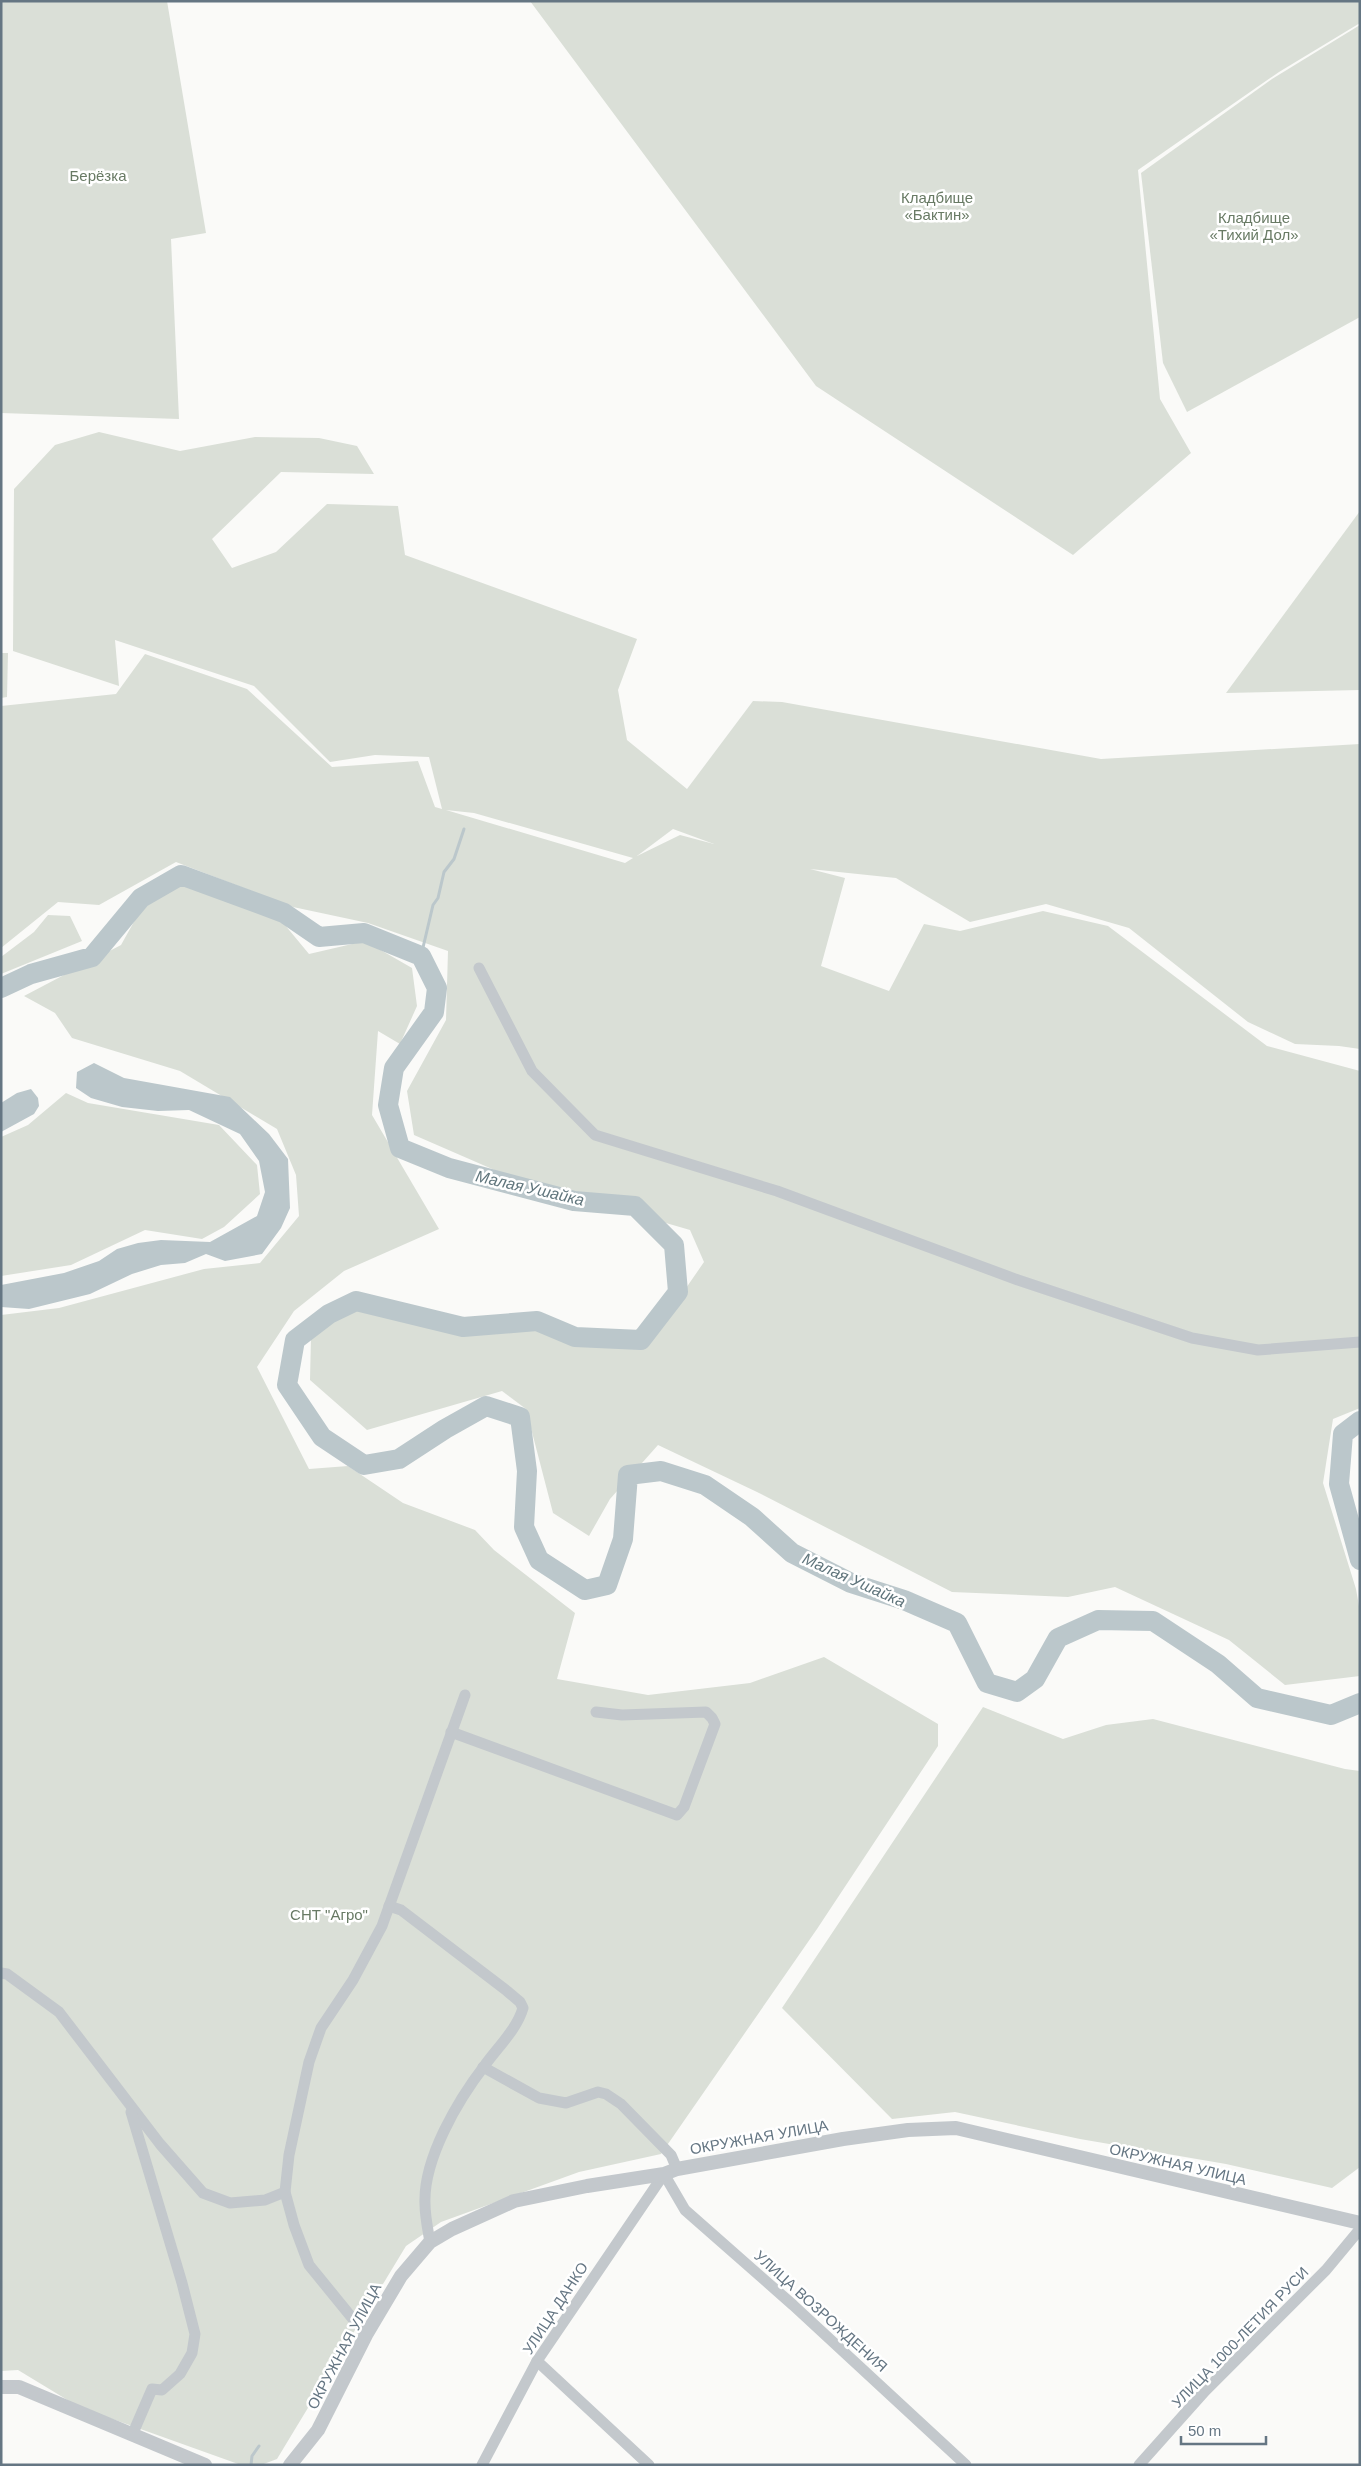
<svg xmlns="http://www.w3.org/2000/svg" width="1361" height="2466" viewBox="0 0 1361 2466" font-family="Helvetica,sans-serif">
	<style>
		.green { fill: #dadfd7; fill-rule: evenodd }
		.water { fill: #bbc7cb }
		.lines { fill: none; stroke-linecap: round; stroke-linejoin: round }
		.stream { stroke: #bbc7cb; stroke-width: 3 }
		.river { stroke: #bbc7cb; stroke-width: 20 }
		.minor { stroke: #c3c8cc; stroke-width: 11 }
		.tertiary { stroke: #c3c8cc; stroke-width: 14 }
		.labels { text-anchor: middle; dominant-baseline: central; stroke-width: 5; stroke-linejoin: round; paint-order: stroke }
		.park-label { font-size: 15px; fill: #687a64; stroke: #fff }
		.street-label { font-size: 15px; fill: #657683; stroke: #fff }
		.water-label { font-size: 16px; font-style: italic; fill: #60757c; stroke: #fff }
	</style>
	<rect width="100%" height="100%" fill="#fafaf8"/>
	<g class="green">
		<polygon points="1,1 167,1 206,233 171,239 179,419 1,413"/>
		<polygon points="530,1 1360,1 1360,23 1279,72 1138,170 1160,399 1191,453 1073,555 816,386"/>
		<polygon points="1360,25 1360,317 1187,412 1163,363 1141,173 1272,79"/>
		<path d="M99,432L180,451L255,437L319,438L357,446L374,474L281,472L212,539L232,568L276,552L327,504L398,506L405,555L637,639L618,690L627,740L687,789L753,701L782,702L1101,759L1360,744V1049L1339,1046L1295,1044L1248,1022L1129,928L1046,904L970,922L896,878L810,869L845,878L821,966L889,991L924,924L960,931L1043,911L1108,926L1267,1046L1360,1071V1408L1333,1419L1323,1483L1356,1589L1360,1612V1676L1285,1685L1229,1640L1115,1587L1068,1597L952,1592L757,1492L658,1445L610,1499L589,1536L553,1513L526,1409L502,1391L367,1430L310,1380L311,1337L353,1308L417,1320L529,1324L644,1349L704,1262L690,1230L515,1179L414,1135L407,1091L446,1020L448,951L368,923L293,907L176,862L99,905L58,902L1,948V706L116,694L145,654L247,689L332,767L418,761L435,807L442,809L429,757L375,755L330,762L254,686L115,640L119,686L13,651L14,489L55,445ZM446,810L474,813L633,858L625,863ZM673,829L714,844L680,835L637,856Z"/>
		<polygon points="1360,511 1360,690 1226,693"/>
		<polygon points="1,653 8,653 7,697 1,698"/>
		<polygon points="183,883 280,919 309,954 365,941 412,968 417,1006 400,1044 378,1031 372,1115 439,1229 344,1271 294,1311 257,1367 309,1469 348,1466 403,1503 475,1530 494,1550 575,1613 557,1679 648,1695 750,1683 824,1657 938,1724 938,1746 817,1929 661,2154 579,2172 441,2222 406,2246 277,2459 261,2465 241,2465 79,2407 18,2370 1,2371 1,1315 59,1308 204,1269 260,1263 299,1216 296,1175 277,1129 180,1071 72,1038 55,1013 24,996 121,945 145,902"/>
		<polygon points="48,915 70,916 82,941 1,974 1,957 34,932"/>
		<polygon points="66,1093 88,1103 219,1125 257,1165 260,1194 224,1227 202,1239 145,1230 71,1265 1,1276 1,1137 28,1125"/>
		<polygon points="983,1707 1063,1739 1106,1725 1153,1719 1345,1769 1360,1771 1360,2167 1332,2188 1226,2164 1080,2139 955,2112 892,2119 782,2008"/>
	</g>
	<g class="water">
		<polygon points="94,1063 124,1078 230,1097 269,1134 288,1159 290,1208 281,1228 262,1254 225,1261 206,1254 185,1263 161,1265 132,1274 90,1294 29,1309 1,1307 1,1285 64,1273 99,1261 117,1249 138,1243 161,1240 210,1242 257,1216 265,1192 259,1161 240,1134 189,1110 158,1111 122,1107 91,1098 76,1088 77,1072"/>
		<polygon points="31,1089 38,1098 39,1106 34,1114 1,1132 1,1103 17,1093"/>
	</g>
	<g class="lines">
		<g class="stream">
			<polyline points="421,956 433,905 438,898 444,872 454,859 464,829"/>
			<polyline points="251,2465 252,2456 259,2446"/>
		</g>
		<g class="river">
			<polyline points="1,988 31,974 92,957 141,898 181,875 284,913 319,937 364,933 421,956 437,988 434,1012 394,1068 388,1105 400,1148 449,1168 574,1201 635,1206 674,1245 678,1292 641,1340 575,1337 537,1321 463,1327 356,1301 329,1314 295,1340 287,1385 322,1437 364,1465 399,1459 445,1429 486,1406 520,1417 527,1471 524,1527 539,1560 585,1590 607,1585 623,1539 628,1475 661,1471 705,1485 752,1517 792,1553 851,1583 904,1600 957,1623 987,1683 1017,1692 1035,1679 1058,1638 1098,1620 1153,1621 1218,1664 1257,1698 1331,1715 1360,1703"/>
			<polyline points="1360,1421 1343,1434 1339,1484 1360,1560"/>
		</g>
		<g class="minor">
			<polyline points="479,968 532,1071 595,1135 777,1191 1018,1280 1192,1338 1258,1350 1360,1342"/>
			<polyline points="451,1732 677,1815 684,1807 715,1724 712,1718 706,1712 622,1715 596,1712"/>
			<path d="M389,1906L401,1910L507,1991L520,2002L523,2008C517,2029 498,2047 485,2065C458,2100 423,2159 425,2204C425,2217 428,2230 430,2242"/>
			<polyline points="1,1973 7,1974 59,2012 160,2144 203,2193 230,2203 265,2200 285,2192"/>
			<polyline points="483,2067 539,2098 566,2103 598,2092 606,2094 621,2104 671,2155 677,2169"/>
			<polyline points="131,2112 182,2283 195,2334 192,2353 180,2374 162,2390 152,2389 133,2433"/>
			<polyline points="366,2335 309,2265 294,2225 285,2192 289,2155 309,2062 321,2028 353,1980 382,1926 465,1695"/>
			<polyline points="537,2361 649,2465"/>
			<polyline points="482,2465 537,2361 664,2174 685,2210 793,2305 966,2465"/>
			<polyline points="1139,2465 1205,2391 1326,2270 1360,2229"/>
		</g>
		<g class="tertiary">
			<polyline points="1,2387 19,2387 205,2465"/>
			<polyline points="290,2465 318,2430 366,2335 401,2276 430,2242 452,2229 514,2201 587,2186 664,2174 677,2169 843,2139 908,2130 956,2128 1360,2223"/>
		</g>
	</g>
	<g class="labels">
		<g class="park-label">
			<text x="98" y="175">Берёзка</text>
			<text x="937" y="197">Кладбище<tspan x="937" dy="17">«Бактин»</tspan></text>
			<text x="1254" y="217">Кладбище<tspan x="1254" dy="17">«Тихий Дол»</tspan></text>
			<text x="329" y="1914">СНТ "Агро"</text>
		</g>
		<g class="street-label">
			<text transform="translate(759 2137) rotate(-10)">ОКРУЖНАЯ УЛИЦА</text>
			<text transform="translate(1178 2164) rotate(13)">ОКРУЖНАЯ УЛИЦА</text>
			<text transform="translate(555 2308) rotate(-57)">УЛИЦА ДАНКО</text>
			<text transform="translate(821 2311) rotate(42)">УЛИЦА ВОЗРОЖДЕНИЯ</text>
			<text transform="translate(1240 2337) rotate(-46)">УЛИЦА 1000-ЛЕТИЯ РУСИ</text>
			<text transform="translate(344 2346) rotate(-62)">ОКРУЖНАЯ УЛИЦА</text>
		</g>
		<g class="water-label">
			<text transform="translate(530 1188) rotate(13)">Малая Ушайка</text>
			<text transform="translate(854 1580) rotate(24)">Малая Ушайка</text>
		</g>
	</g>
	<rect width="1361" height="2466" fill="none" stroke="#657683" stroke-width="5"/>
	<path d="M1181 2436v8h85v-8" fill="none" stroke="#657683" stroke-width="2.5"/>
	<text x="1188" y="2436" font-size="15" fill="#657683" stroke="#ffffff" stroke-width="4" paint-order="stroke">50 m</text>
</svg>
